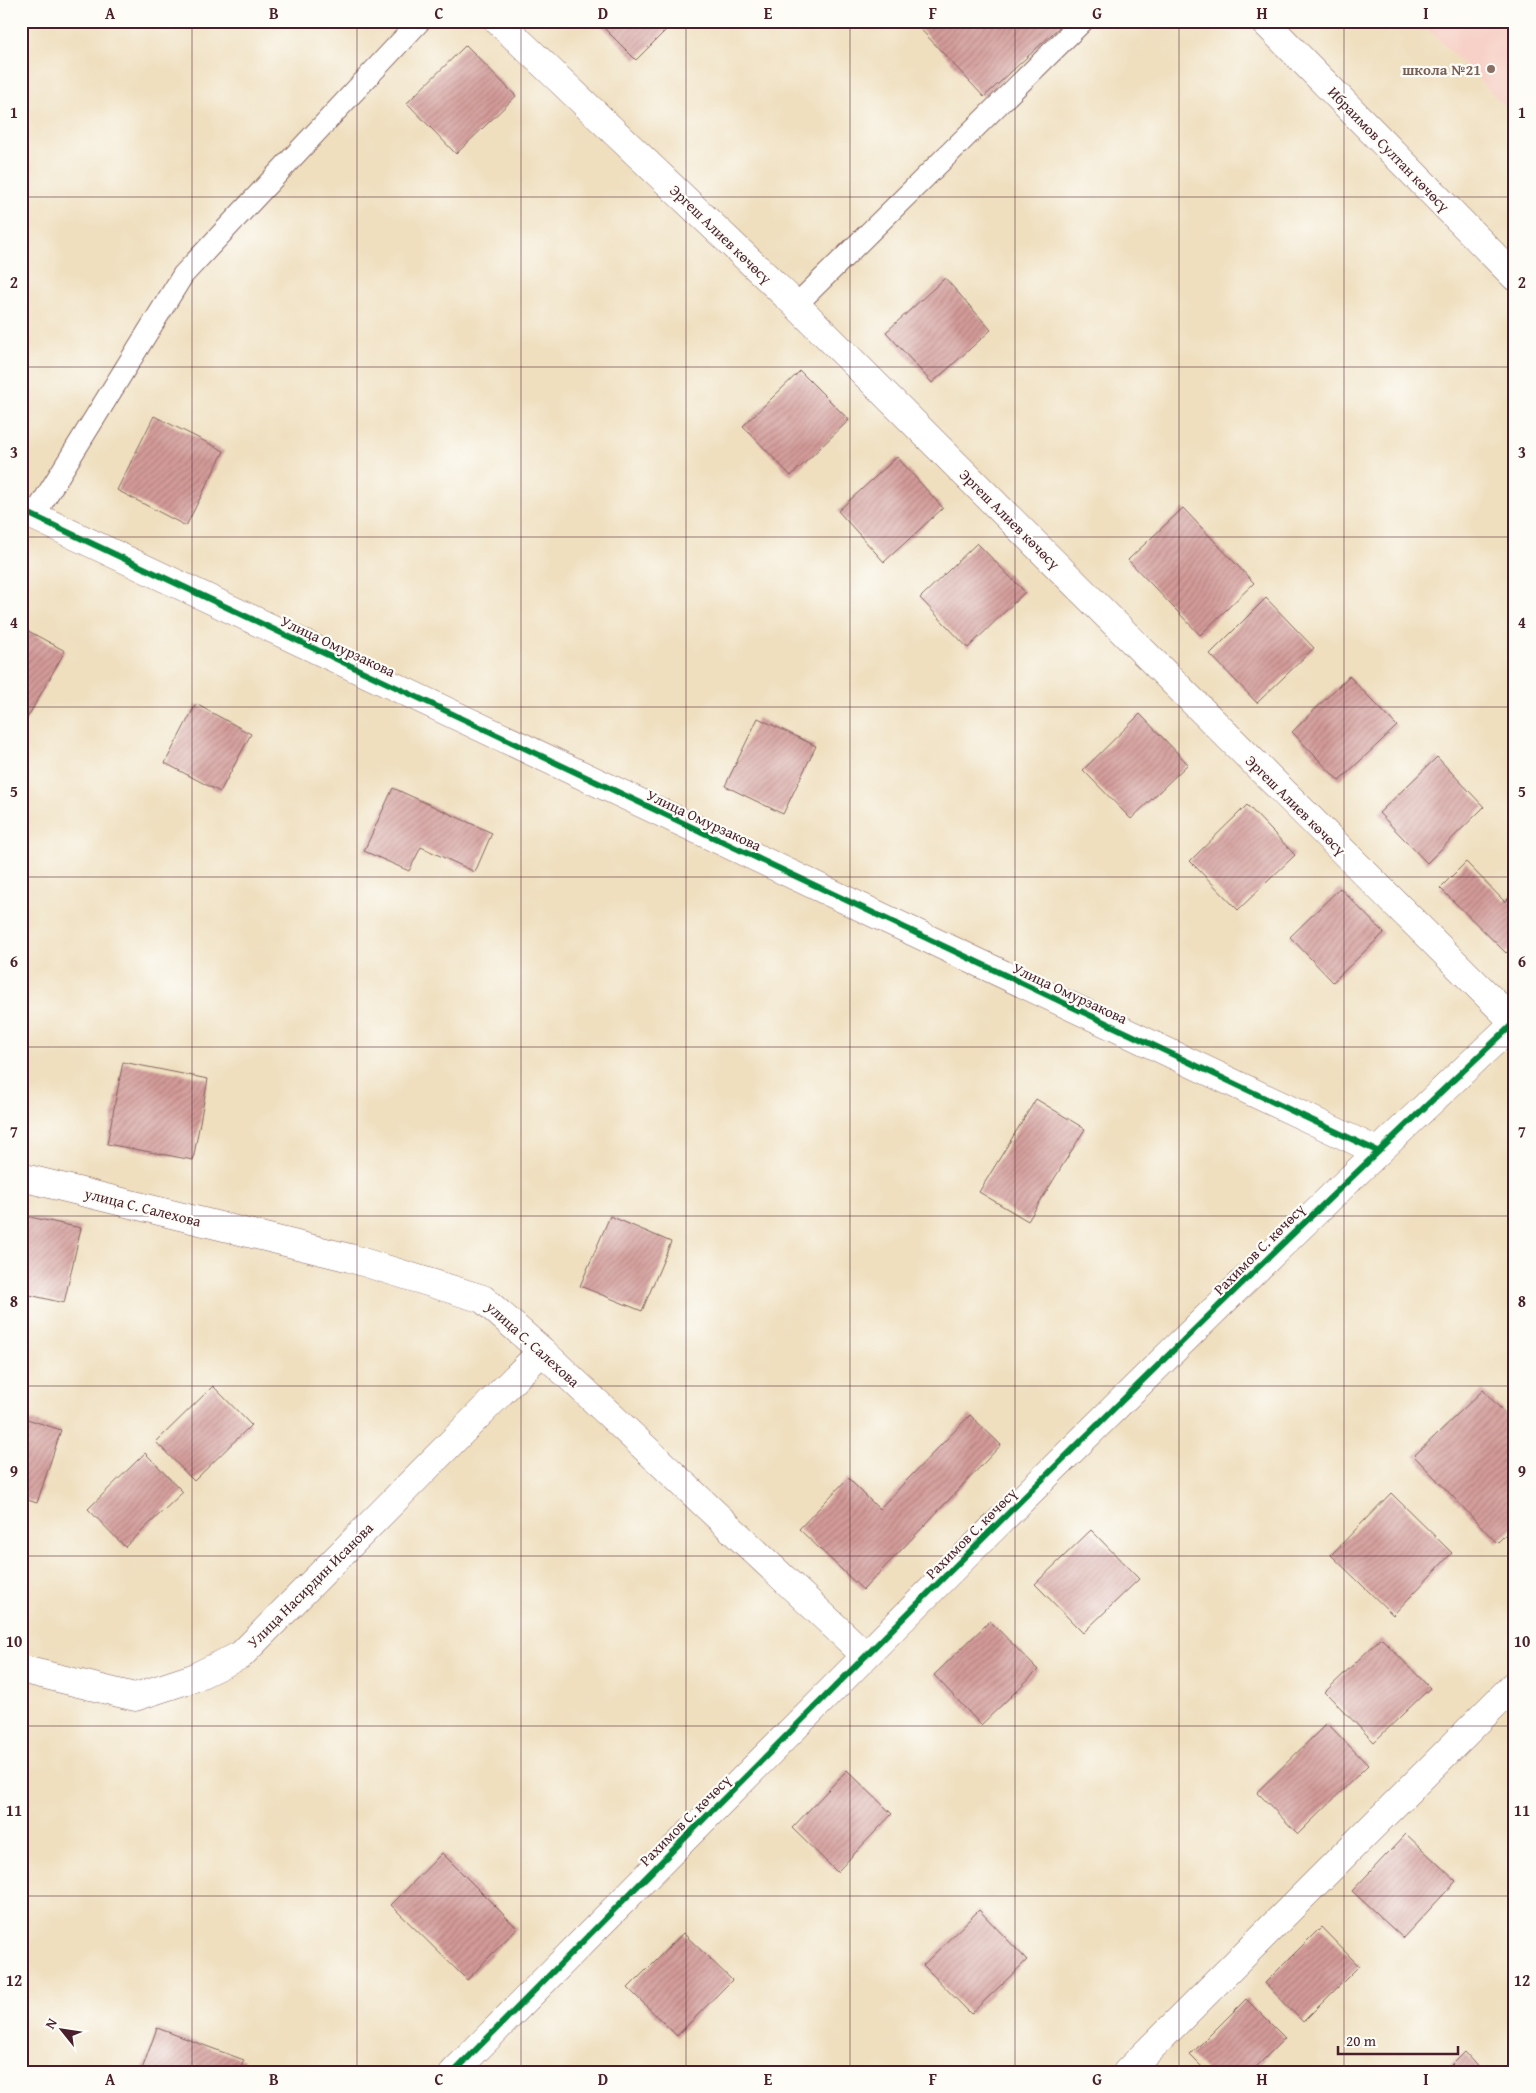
<svg xmlns="http://www.w3.org/2000/svg" width="1536" height="2093" viewBox="0 0 1536 2093" font-family="'Gentium Book Plus',serif">
	<style>
		.built { fill: #f7d1c7 }
		.building { fill: url(#building-hatch) }
		.lines { fill: none; stroke-linecap: round; stroke-linejoin: round }
		.service-casing { stroke: #84625f; stroke-width: 23 }
		.minor-casing { stroke: #84625f; stroke-width: 29 }
		.secondary-casing { stroke: #84625f; stroke-width: 29 }
		.service { stroke: #fff; stroke-width: 21 }
		.minor { stroke: #fff; stroke-width: 28 }
		.secondary { stroke: #fff; stroke-width: 28 }
		.cycleway-casing { stroke: #fdfcf7; stroke-width: 9 }
		.cycleway { stroke: #00873e; stroke-width: 6 }
		.grid { fill: none; stroke: #4a1f2b; stroke-width: 1; stroke-opacity: 0.55 }
		.education-dot { fill: #8d6e63; stroke: #fdfcf7; stroke-width: 2 }
		.labels { text-anchor: middle; dominant-baseline: central; stroke-width: 4.5; stroke-linejoin: round; paint-order: stroke }
		.education-label { font-size: 15px; font-weight: bold; fill: #785e54; stroke: #fdfcf7; text-anchor: end }
		.street-label { font-size: 15px; fill: #4a1f2b; stroke: #fdfcf7 }
		.neatline { fill: none; stroke: #4a1f2b; stroke-width: 2 }
		.grid-label { font-size: 16px; text-anchor: middle; font-weight: bold; fill: #4a1f2b }
	</style>
	<defs>
		<pattern id="building-hatch" width="6" height="6" patternUnits="userSpaceOnUse" patternTransform="scale(1.25)"><rect width="6" height="6" fill="#d39b99"/><path d="M-1 1l2-2M0 6l6-6M5 7l2-2" fill="none" stroke="#ad7e7d"/></pattern>
	</defs>
	<rect width="100%" height="100%" fill="#fdfcf7"/>
	<filter id="ink" filterUnits="userSpaceOnUse"><feTurbulence type="fractalNoise" baseFrequency=".02" numOctaves="2"/><feDisplacementMap in="SourceGraphic" scale="10" xChannelSelector="R" yChannelSelector="G"/><feConvolveMatrix kernelMatrix="1 2 1 2 8 2 1 2 1" color-interpolation-filters="sRGB"/></filter>
	<filter id="wash" filterUnits="userSpaceOnUse"><feTurbulence type="fractalNoise" baseFrequency=".0096" numOctaves="4" result="noise"/><feDisplacementMap in="SourceGraphic" scale="20" xChannelSelector="R" yChannelSelector="G"/><feGaussianBlur stdDeviation="1.12" result="paint"/><feColorMatrix in="noise" values="0 0 0 0 0 0 0 0 0 0 0 0 0 0 0 0 0 1.4 0 .05"/><feComposite in="paint" operator="in"/></filter>
	<g filter="url(#wash)">
		<rect width="100%" height="100%" fill="#efdfbf"/>
		<polygon class="built" points="1420,21 1515,21 1515,116"/>
		<g id="blocks">
			<g class="building">
				<polygon points="597,21 675,21 636,60"/>
				<polygon points="913,21 1066,21 984,97"/>
				<polygon points="466,45 516,96 456,154 407,103"/>
				<polygon points="945,278 991,330 932,383 886,332"/>
				<polygon points="800,371 849,420 791,476 743,426"/>
				<polygon points="154,416 224,451 186,526 117,490"/>
				<polygon points="897,457 943,508 884,562 838,511"/>
				<polygon points="1183,508 1254,583 1200,635 1128,560"/>
				<polygon points="977,543 1025,592 968,648 920,598"/>
				<polygon points="1266,598 1314,648 1257,703 1210,654"/>
				<polygon points="21,627 65,651 21,729"/>
				<polygon points="1349,676 1397,726 1339,781 1292,732"/>
				<polygon points="196,704 251,734 220,792 165,763"/>
				<polygon points="1140,714 1188,764 1131,819 1083,770"/>
				<polygon points="758,718 816,746 783,814 725,786"/>
				<polygon points="1437,757 1484,807 1427,863 1379,813"/>
				<polygon points="393,788 492,833 475,872 421,847 409,871 364,851"/>
				<polygon points="1247,805 1295,855 1238,910 1190,861"/>
				<polygon points="1466,862 1505,902 1515,892 1515,944 1506,953 1440,888"/>
				<polygon points="1340,888 1384,933 1333,982 1290,937"/>
				<polygon points="123,1062 208,1079 193,1160 107,1144"/>
				<polygon points="1036,1099 1085,1129 1028,1221 979,1192"/>
				<polygon points="21,1215 81,1228 64,1303 21,1293"/>
				<polygon points="610,1216 671,1242 642,1311 580,1286"/>
				<polygon points="213,1386 251,1425 194,1481 156,1442"/>
				<polygon points="1483,1390 1515,1424 1515,1525 1497,1543 1414,1456"/>
				<polygon points="970,1415 1001,1445 863,1590 799,1529 848,1478 879,1509"/>
				<polygon points="21,1417 61,1430 37,1503 21,1498"/>
				<polygon points="145,1453 183,1492 125,1547 88,1509"/>
				<polygon points="1391,1493 1452,1553 1393,1615 1331,1555"/>
				<polygon points="1091,1530 1139,1579 1083,1633 1035,1584"/>
				<polygon points="990,1621 1038,1670 981,1725 934,1675"/>
				<polygon points="1381,1638 1430,1688 1374,1742 1325,1692"/>
				<polygon points="1327,1723 1368,1765 1298,1834 1257,1792"/>
				<polygon points="847,1770 892,1814 837,1872 792,1828"/>
				<polygon points="1406,1834 1456,1881 1403,1938 1352,1891"/>
				<polygon points="442,1853 517,1928 467,1980 391,1905"/>
				<polygon points="979,1910 1027,1960 971,2014 923,1965"/>
				<polygon points="1321,1927 1359,1966 1303,2022 1265,1983"/>
				<polygon points="683,1933 732,1980 677,2036 628,1988"/>
				<polygon points="1246,1999 1285,2038 1251,2072 1207,2072 1190,2055"/>
				<polygon points="157,2028 244,2060 239,2072 141,2072"/>
				<polygon points="1465,2052 1483,2072 1445,2072"/>
			</g>
		</g>
	</g>
	<g filter="url(#ink)">
		<use href="#blocks" fill-opacity="0" stroke="#84625f" stroke-width="1"/>
		<g class="lines">
			<defs>
				<g id="service">
					<polyline points="796,305 1083,21"/>
					<polyline points="34,516 183,275 420,21"/>
				</g>
				<g id="minor">
					<polyline points="498,21 796,305 1515,1023"/>
					<polyline points="21,510 1377,1151"/>
					<polyline points="21,1177 350,1258 483,1299 542,1351 865,1655"/>
					<polyline points="21,1669 135,1697 193,1678 241,1655 542,1351"/>
					<path d="M454,2072C803,1718 1152,1363 1515,1022"/>
					<polyline points="1127,2072 1515,1684"/>
				</g>
				<polyline id="secondary" points="1264,21 1515,277"/>
			</defs>
			<use href="#service" class="service-casing"/>
			<use href="#minor" class="minor-casing"/>
			<use href="#secondary" class="secondary-casing"/>
			<use href="#service" class="service"/>
			<use href="#minor" class="minor"/>
			<use href="#secondary" class="secondary"/>
			<defs>
				<g id="cycleway">
					<polyline points="21,510 1377,1151"/>
					<path d="M454,2072C803,1718 1152,1363 1515,1022"/>
				</g>
			</defs>
			<use href="#cycleway" class="cycleway-casing"/>
			<use href="#cycleway" class="cycleway"/>
		</g>
	</g>
	<path class="grid" d="M192,21V2072M357,21V2072M521,21V2072M686,21V2072M850,21V2072M1015,21V2072M1179,21V2072M1344,21V2072M21,197H1515M21,367H1515M21,537H1515M21,707H1515M21,877H1515M21,1047H1515M21,1216H1515M21,1386H1515M21,1556H1515M21,1726H1515M21,1896H1515"/>
	<circle class="education-dot" cx="1491" cy="69" r="5"/>
	<g class="labels">
		<g class="education-label">
			<text x="1481" y="69">школа №21</text>
		</g>
		<g class="street-label">
			<text transform="translate(1389 149) rotate(46)">Ибраимов Султан көчөсү</text>
			<text transform="translate(721 234) rotate(44)">Эргеш Алиев көчөсү</text>
			<text transform="translate(1010 519) rotate(45)">Эргеш Алиев көчөсү</text>
			<text transform="translate(338 646) rotate(25)">Улица Омурзакова</text>
			<text transform="translate(1296 805) rotate(45)">Эргеш Алиев көчөсү</text>
			<text transform="translate(704 820) rotate(25)">Улица Омурзакова</text>
			<text transform="translate(1070 993) rotate(25)">Улица Омурзакова</text>
			<text transform="translate(143 1207) rotate(14)">улица С. Салехова</text>
			<text transform="translate(1259 1249) rotate(-45)">Рахимов С. көчөсү</text>
			<text transform="translate(533 1344) rotate(42)">улица С. Салехова</text>
			<text transform="translate(971 1533) rotate(-45)">Рахимов С. көчөсү</text>
			<text transform="translate(310 1585) rotate(-45)">Улица Насирдин Исанова</text>
			<text transform="translate(685 1820) rotate(-45)">Рахимов С. көчөсү</text>
		</g>
	</g>
	<rect width="1536" height="2093" fill="none" stroke="#fdfcf7" stroke-width="55"/>
	<g transform="translate(62 2030) rotate(300)" stroke="#fdfcf7" stroke-width="4" paint-order="stroke">
	<path d="M0-4L9 19L0 12L-9 19Z" fill="#4a1f2b"/>
	<text y="-8" font-size="14" font-weight="bold" text-anchor="middle" fill="#4a1f2b">N</text>
	</g>
	<path d="M1338 2046v8h120v-8" fill="none" stroke="#4a1f2b" stroke-width="2.5"/>
	<text x="1346" y="2046" font-size="15" fill="#4a1f2b" stroke="#fdfcf7" stroke-width="4" paint-order="stroke">20 m</text>
	<rect x="28" y="28" width="1480" height="2038" class="neatline"/>
	<g class="grid-label">
		<text x="110" y="19">A</text>
		<text x="274" y="19">B</text>
		<text x="439" y="19">C</text>
		<text x="603" y="19">D</text>
		<text x="768" y="19">E</text>
		<text x="933" y="19">F</text>
		<text x="1097" y="19">G</text>
		<text x="1262" y="19">H</text>
		<text x="1426" y="19">I</text>
		<text x="14" y="118">1</text>
		<text x="1522" y="118">1</text>
		<text x="14" y="288">2</text>
		<text x="1522" y="288">2</text>
		<text x="14" y="458">3</text>
		<text x="1522" y="458">3</text>
		<text x="14" y="628">4</text>
		<text x="1522" y="628">4</text>
		<text x="14" y="797">5</text>
		<text x="1522" y="797">5</text>
		<text x="14" y="967">6</text>
		<text x="1522" y="967">6</text>
		<text x="14" y="1137">7</text>
		<text x="1522" y="1137">7</text>
		<text x="14" y="1307">8</text>
		<text x="1522" y="1307">8</text>
		<text x="14" y="1477">9</text>
		<text x="1522" y="1477">9</text>
		<text x="14" y="1647">10</text>
		<text x="1522" y="1647">10</text>
		<text x="14" y="1816">11</text>
		<text x="1522" y="1816">11</text>
		<text x="14" y="1986">12</text>
		<text x="1522" y="1986">12</text>
		<text x="110" y="2085">A</text>
		<text x="274" y="2085">B</text>
		<text x="439" y="2085">C</text>
		<text x="603" y="2085">D</text>
		<text x="768" y="2085">E</text>
		<text x="933" y="2085">F</text>
		<text x="1097" y="2085">G</text>
		<text x="1262" y="2085">H</text>
		<text x="1426" y="2085">I</text>
	</g>
</svg>
